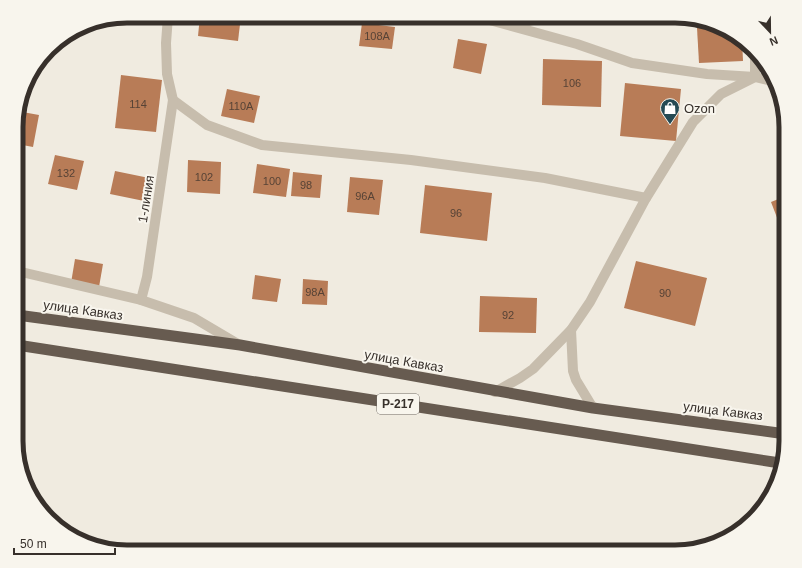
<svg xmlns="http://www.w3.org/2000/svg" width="802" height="568" viewBox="0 0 802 568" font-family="Arial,sans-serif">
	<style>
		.building { fill: #b87c57 }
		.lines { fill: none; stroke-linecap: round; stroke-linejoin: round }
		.minor { stroke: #c7bdad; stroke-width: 10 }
		.trunk { stroke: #675b50; stroke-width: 11 }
		.labels { text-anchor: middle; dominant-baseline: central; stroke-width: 4; stroke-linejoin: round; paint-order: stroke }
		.number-label { font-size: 11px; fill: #574336 }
		.shield { fill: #f8f5ed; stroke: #716b65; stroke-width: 1 }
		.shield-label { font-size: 12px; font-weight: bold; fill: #37302b }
		.poi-label { font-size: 13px; fill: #37302b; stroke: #f8f5ed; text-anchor: start }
		.street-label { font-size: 13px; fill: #37302b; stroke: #f8f5ed }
		.rim { fill: none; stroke: #37302b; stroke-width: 5 }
	</style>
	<rect width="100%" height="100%" fill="#f0ebe0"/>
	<g class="building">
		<polygon points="200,16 241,16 238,41 198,36"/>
		<polygon points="362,23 395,27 392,49 359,46"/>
		<polygon points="712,27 742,39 743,61 699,63 697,28"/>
		<polygon points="458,39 487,44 481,74 453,68"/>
		<polygon points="543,59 602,61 601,107 542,105"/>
		<polygon points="121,75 162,80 156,132 115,128"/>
		<polygon points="625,83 681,89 676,141 620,136"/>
		<polygon points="227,89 260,96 254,123 221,116"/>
		<polygon points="17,111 39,115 33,147 17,144"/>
		<polygon points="55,155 84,161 77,190 48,184"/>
		<polygon points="188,160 221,162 220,194 187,192"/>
		<polygon points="257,164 290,169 286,197 253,193"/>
		<polygon points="115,171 154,179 149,202 110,194"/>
		<polygon points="293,172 322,175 320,198 291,196"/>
		<polygon points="350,177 383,180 379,215 347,212"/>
		<polygon points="425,185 492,193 487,241 420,233"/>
		<polygon points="786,196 786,226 781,228 771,202"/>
		<polygon points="75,259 103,264 99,287 71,283"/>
		<polygon points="636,261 707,278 695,326 624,308"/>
		<polygon points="255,275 281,279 277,302 252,299"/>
		<polygon points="303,279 328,281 327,305 302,304"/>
		<polygon points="480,296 537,298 536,333 479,332"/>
	</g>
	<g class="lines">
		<g class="minor">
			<polyline points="168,16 166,43 167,74 173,100 207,125 262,145 411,160 545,178 646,198"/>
			<polyline points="475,16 577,44 632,63 707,74 755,77 776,82"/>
			<polyline points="513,25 549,16"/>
			<polyline points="755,77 755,55"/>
			<polyline points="17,271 141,300 194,318 238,344"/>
			<polyline points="141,300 147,277 173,100"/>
			<polyline points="571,330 573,371 576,380 593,408"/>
			<polyline points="495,392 520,378 533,369 571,330 590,302 646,198 693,122 721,94 755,77"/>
		</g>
		<g class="trunk">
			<polyline points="17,315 240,345 593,408 786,434"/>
			<polyline points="17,345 780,463"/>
		</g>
	</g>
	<defs>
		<symbol id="shop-pin" viewBox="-11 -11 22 30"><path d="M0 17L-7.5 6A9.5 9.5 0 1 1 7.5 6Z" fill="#254a54" stroke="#f8f5ed"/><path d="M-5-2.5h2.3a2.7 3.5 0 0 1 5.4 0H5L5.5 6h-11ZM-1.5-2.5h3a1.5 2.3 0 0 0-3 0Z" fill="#fff"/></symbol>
	</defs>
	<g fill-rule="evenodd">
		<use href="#shop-pin" x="659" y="97" width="22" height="30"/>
	</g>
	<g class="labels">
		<g class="number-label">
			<text x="377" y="36">108А</text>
			<text x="572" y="83">106</text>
			<text x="138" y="104">114</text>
			<text x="241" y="106">110А</text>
			<text x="66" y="173">132</text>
			<text x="204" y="177">102</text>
			<text x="272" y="181">100</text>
			<text x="306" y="185">98</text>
			<text x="365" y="196">96А</text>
			<text x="456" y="213">96</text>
			<text x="315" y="292">98А</text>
			<text x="665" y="293">90</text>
			<text x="508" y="315">92</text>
		</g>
		<rect class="shield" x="377" y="394" width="42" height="20" rx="3"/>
		<g class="shield-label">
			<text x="398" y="404">Р-217</text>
		</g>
		<g class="poi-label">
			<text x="684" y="108">Ozon</text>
		</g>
		<g class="street-label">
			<text transform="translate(146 199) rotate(-81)">1-линия</text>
			<text transform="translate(83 310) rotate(8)">улица Кавказ</text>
			<text transform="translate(404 361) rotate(10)">улица Кавказ</text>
			<text transform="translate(723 411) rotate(7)">улица Кавказ</text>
		</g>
	</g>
	<path d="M0 0H802V568H0ZM127 23H675A104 104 0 0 1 779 127V441A104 104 0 0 1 675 545H127A104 104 0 0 1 23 441V127A104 104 0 0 1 127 23Z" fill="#f8f5ed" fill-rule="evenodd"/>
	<path class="rim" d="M127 23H675A104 104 0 0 1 779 127V441A104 104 0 0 1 675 545H127A104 104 0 0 1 23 441V127A104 104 0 0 1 127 23Z"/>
	<g transform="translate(770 32) rotate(158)" stroke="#f8f5ed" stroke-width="3" paint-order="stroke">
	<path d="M0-3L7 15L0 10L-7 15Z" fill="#37302b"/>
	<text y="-6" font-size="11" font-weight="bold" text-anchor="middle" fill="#37302b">N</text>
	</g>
	<path d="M14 548v6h101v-6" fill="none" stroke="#37302b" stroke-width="2"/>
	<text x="20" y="548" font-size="12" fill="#37302b" stroke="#f8f5ed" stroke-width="3" paint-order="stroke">50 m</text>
</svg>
